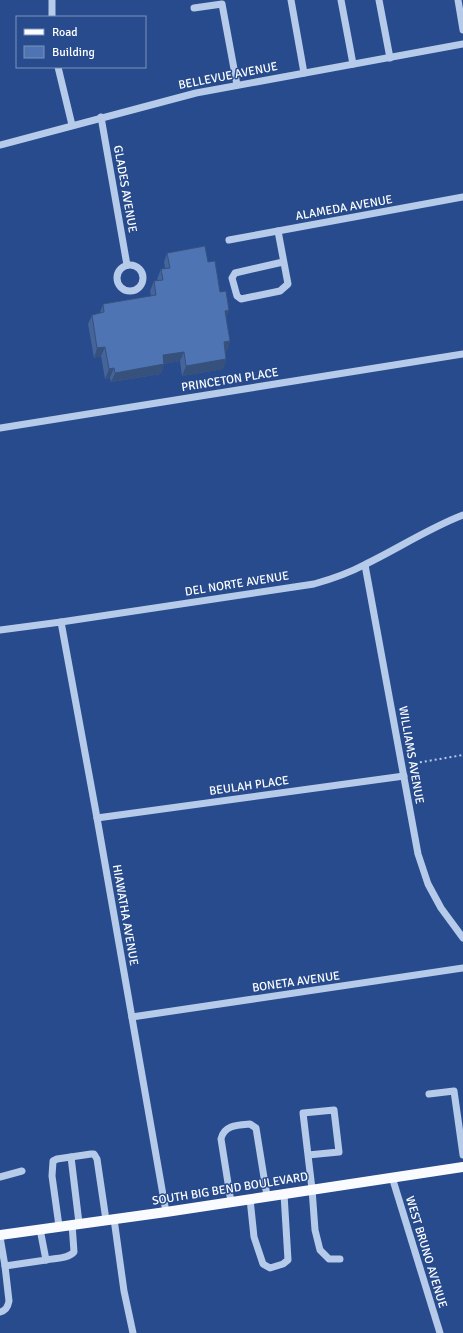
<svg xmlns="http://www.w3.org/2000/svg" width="463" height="1333" viewBox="0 0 463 1333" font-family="Signika,sans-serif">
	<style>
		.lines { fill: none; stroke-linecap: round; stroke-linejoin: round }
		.path { stroke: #b6caea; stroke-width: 2; stroke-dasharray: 2 3; stroke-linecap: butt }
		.minor { stroke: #b6caea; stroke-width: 7 }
		.major { stroke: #fafbfe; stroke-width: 10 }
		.wall { fill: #44649a }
		.shaded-wall { fill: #37517d }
		.building { fill: #4f74b3; stroke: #37517d }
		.labels { text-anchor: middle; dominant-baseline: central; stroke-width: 3; stroke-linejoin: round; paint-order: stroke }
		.street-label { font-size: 12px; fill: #fff; stroke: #274b8c }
	</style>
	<rect width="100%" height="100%" fill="#274b8c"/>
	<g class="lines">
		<polyline class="path" points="410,764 463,755"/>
		<g class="minor">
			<polyline points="52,0 52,17"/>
			<polyline points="291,0 304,73"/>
			<polyline points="341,0 353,64"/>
			<polyline points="379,0 390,58"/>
			<polyline points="458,0 463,30"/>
			<polyline points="194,8 222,4 237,85"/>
			<polyline points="58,67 72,125"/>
			<polyline points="101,117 127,265"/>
			<polyline points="0,145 196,93 463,44"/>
			<polyline points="278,231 288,284 280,291 241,299 237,296 232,278 235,273 283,262"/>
			<polyline points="229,240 463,197"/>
			<circle cx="130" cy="278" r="13"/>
			<polyline points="0,428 463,354"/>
			<polyline points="365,565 418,854 428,884 441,908 463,938"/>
			<polyline points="61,622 97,818 166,1212"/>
			<path d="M0,630L61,622L314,584C332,579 349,573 366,564C399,548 429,528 463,515"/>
			<polyline points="97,818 404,776"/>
			<polyline points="132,1017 463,968"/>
			<polyline points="429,1094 454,1091 463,1155"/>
			<polyline points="308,1155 339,1152 334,1110 303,1113 312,1189 315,1230 320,1250 329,1259 340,1259"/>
			<polyline points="71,1157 79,1223"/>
			<polyline points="0,1177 22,1171"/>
			<polyline points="392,1177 440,1333"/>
			<polyline points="250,1199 254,1237 263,1264 270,1268 283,1264 288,1260 284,1194"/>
			<path d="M231,1202L221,1139C224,1125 238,1125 250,1124L256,1128L267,1196"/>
			<polyline points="114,1219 124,1291 133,1333"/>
			<polyline points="59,1226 52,1176 53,1161 57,1159 91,1154 94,1154 97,1159 106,1220"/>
			<polyline points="0,1237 5,1266 46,1260 40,1229"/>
			<path d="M46,1260C55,1258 68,1259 74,1252L72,1224"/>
			<path d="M0,1312C5,1311 8,1307 9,1301L5,1266"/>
		</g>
		<polyline class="major" points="0,1235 166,1212 463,1167"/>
	</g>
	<polygon class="wall" points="167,253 208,262 220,292 229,310 226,318 230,341 227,350 225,351 226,359 223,369 182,376 180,361 164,364 161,374 111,382 110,378 105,379 101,356 94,358 88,324 92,315 100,313 103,304 151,296 150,291 154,281 158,280 157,279 161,269 165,268 164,262"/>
	<g class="shaded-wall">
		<polygon points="229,310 226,320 225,311"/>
		<polygon points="230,341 227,350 220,352 224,342"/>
		<polygon points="105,347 101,356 94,358 97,348"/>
		<polygon points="184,352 180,361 159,365 163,355"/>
		<polygon points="226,359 223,369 182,376 186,366"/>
		<polygon points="164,364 161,374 111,382 115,373"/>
		<polygon points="114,368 110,378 105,379 109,369"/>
	</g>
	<polygon class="building" points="205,246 208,262 215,261 220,292 226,291 229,310 225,311 230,341 224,342 226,359 186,366 184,352 163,355 164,364 115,373 114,368 109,369 105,347 97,348 92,315 104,312 103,304 156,295 154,281 163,280 161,269 170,268 167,253"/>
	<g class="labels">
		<g class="street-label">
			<text transform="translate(228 76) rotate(-11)">BELLEVUE AVENUE</text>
			<text transform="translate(125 189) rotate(80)">GLADES AVENUE</text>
			<text transform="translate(344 208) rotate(-10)">ALAMEDA AVENUE</text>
			<text transform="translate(230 380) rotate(-9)">PRINCETON PLACE</text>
			<text transform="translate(237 584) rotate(-9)">DEL NORTE AVENUE</text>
			<text transform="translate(411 755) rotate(80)">WILLIAMS AVENUE</text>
			<text transform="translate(249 786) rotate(-8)">BEULAH PLACE</text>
			<text transform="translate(125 915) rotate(80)">HIAWATHA AVENUE</text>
			<text transform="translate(296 982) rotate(-8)">BONETA AVENUE</text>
			<text transform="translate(230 1189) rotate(-9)">SOUTH BIG BEND BOULEVARD</text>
			<text transform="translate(426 1252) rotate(73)">WEST BRUNO AVENUE</text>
		</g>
	</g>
	<rect x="16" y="16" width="130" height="52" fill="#274b8c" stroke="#7d93ba"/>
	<rect x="24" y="29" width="20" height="6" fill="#fafbfe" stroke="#7d93ba"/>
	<text x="52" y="36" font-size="12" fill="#ffffff">Road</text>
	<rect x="24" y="46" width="20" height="12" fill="#4f74b3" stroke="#7d93ba"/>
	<text x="52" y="56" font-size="12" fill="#ffffff">Building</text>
</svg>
